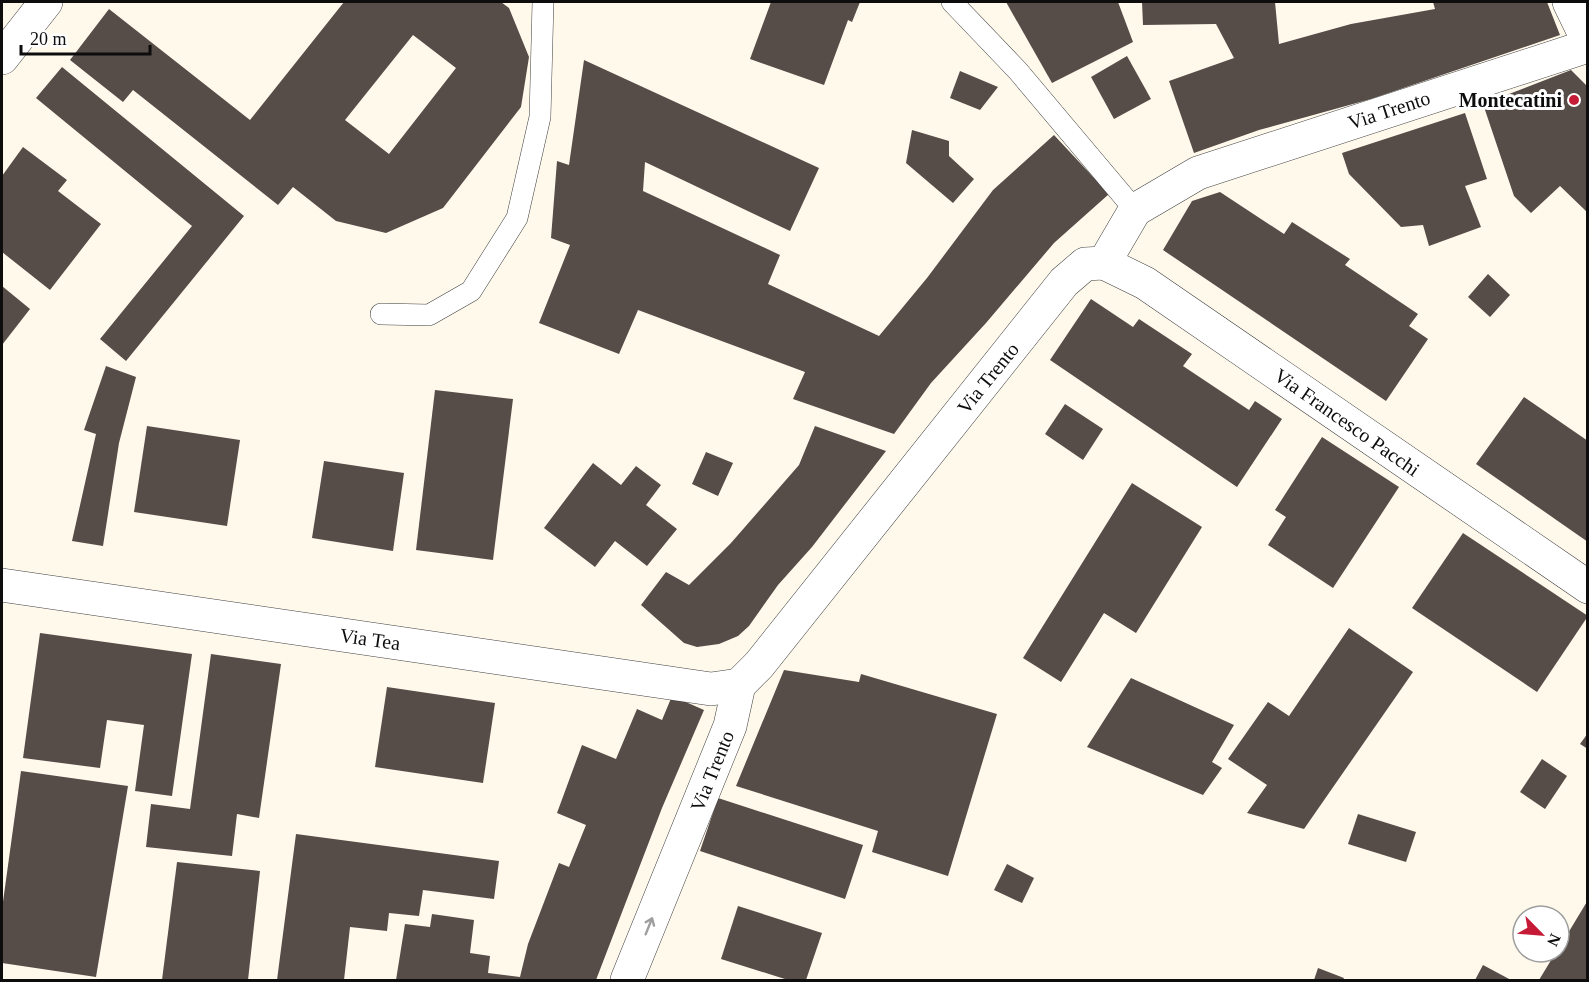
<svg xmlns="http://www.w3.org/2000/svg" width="1589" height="982" viewBox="0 0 1589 982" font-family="Georgia,serif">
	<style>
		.building { fill: #564c48; fill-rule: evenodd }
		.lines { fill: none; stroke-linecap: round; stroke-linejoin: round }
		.service-casing { stroke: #404040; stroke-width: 22 }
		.minor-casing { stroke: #404040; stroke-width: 34 }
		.tertiary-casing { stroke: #404040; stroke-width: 34 }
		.service { stroke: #fff; stroke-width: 21 }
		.minor { stroke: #fff; stroke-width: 33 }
		.tertiary { stroke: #fff; stroke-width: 33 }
		.oneway { stroke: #9e9e9e }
		.poi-dot { fill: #c61b36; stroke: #fff; stroke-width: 2 }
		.labels { text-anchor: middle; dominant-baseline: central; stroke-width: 6; stroke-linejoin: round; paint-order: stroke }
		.poi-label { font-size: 20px; font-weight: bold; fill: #0d0d0d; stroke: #fff; text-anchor: end }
		.street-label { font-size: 20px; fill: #0d0d0d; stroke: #fff }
	</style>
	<rect width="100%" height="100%" fill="#fff9ec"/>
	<g class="building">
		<path d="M344,2H501L509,8L529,57L521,107L443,208L386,233L336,221L293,187L278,205L133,90L123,102L70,60L109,9L250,120ZM413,35L456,68L389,154L345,120Z"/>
		<polygon points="771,2 860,2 852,22 848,20 824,85 750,59"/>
		<polygon points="1006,2 1118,2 1133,42 1052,83"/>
		<polygon points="1142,2 1275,2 1279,44 1351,24 1435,9 1433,2 1547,2 1560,35 1371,99 1259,130 1194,153 1169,81 1234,58 1216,24 1143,25"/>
		<polygon points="1127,56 1151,99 1114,119 1091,77"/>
		<polygon points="584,60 819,168 790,231 645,162 643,191 780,255 768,284 879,336 927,278 993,190 1054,135 1109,194 1054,243 986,323 931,383 894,434 793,399 805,372 638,310 619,354 539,323 570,245 551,238 557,161 569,165"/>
		<polygon points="62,67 244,216 126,361 100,339 192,226 36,98"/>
		<polygon points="1571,70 1588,87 1588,213 1560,186 1531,213 1514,196 1483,104"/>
		<polygon points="960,71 998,87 980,110 950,98"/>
		<polygon points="1465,113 1487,179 1465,186 1481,227 1429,246 1423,225 1401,227 1349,174 1342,153"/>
		<polygon points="912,130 949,141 949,156 974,179 953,203 906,163"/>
		<polygon points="23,147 67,180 58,191 101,224 50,290 2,252 2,176"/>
		<polygon points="1220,192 1284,234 1292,222 1350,259 1345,265 1418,314 1409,326 1428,339 1386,401 1163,250 1192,201"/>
		<polygon points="1488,274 1510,295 1490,317 1468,297"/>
		<polygon points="2,286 30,309 2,345"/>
		<polygon points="1091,299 1133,327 1139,319 1192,354 1183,366 1249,410 1255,401 1282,419 1237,487 1050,360"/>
		<polygon points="106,366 136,377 119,443 103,546 72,541 96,434 84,430"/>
		<polygon points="435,390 513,399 493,560 416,550"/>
		<polygon points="1524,397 1588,441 1588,542 1476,464"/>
		<polygon points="1065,404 1103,429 1083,460 1045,434"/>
		<polygon points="147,426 240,440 227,526 134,512"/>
		<polygon points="815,426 886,451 812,547 778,585 749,626 738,636 719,644 697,647 684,643 641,605 666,572 689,585 731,543 799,465"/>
		<polygon points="1322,437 1399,487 1333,588 1268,545 1286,517 1275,510"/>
		<polygon points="706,452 733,463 718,496 692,484"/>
		<polygon points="324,461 404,473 393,551 312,538"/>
		<polygon points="593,463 621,485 636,466 661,485 646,505 677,529 647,566 615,541 595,567 544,528"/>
		<polygon points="1132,483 1202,527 1136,633 1104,613 1061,682 1023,658"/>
		<polygon points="1463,533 1588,616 1537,692 1412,608"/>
		<polygon points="1349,628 1413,672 1304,829 1247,813 1267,785 1228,759 1268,702 1289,716"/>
		<polygon points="40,633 192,654 172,796 135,791 144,725 107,720 100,768 23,758"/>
		<polygon points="211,654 281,664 259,818 237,814 232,856 146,847 151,804 190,809"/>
		<polygon points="784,670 859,682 861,674 997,714 948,876 872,852 878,831 736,786"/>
		<polygon points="1131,678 1234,725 1212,762 1222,768 1203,795 1087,747"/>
		<polygon points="387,687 495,703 483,783 375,767"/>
		<polygon points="672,696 704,710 662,808 596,980 396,980 405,924 430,927 432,914 474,920 470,953 490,956 488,973 520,977 528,944 559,863 569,867 586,825 557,813 582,745 616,759 637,709 662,720"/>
		<polygon points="1588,733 1588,749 1580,744"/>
		<polygon points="1542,759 1567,776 1545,809 1520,792"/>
		<polygon points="21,771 128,786 96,977 2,963 2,909"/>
		<polygon points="718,798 863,845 845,899 700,851"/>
		<polygon points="1358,814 1416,832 1406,862 1348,844"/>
		<polygon points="296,834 499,861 494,899 423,890 419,916 389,913 387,931 350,927 344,980 277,980"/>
		<polygon points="177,862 260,871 248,980 162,980"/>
		<polygon points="1007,864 1034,878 1022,903 994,890"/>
		<polygon points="1588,900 1588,980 1539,980 1556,952 1559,952 1559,948"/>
		<polygon points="738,906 822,933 806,980 788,980 721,959"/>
		<polygon points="1483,965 1511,980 1475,980"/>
		<polygon points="1318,968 1344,978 1343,980 1314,980"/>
	</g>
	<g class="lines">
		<defs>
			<g id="service">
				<polyline points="952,2 1018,71 1135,210"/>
				<polyline points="381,314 429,315 471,291 517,218 540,117 543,2"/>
			</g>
			<g id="minor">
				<polyline points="1569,2 1588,41"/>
				<polyline points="1104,263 1145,283 1588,587"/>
				<polyline points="1104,263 1135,210 1198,173 1588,46"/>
				<polyline points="2,585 711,689 739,685"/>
				<polyline points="627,980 730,726 739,685 759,665 1064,282 1085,264 1104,263"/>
			</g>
			<polyline id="tertiary" points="2,58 46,2"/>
		</defs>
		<use href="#service" class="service-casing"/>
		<use href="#minor" class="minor-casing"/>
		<use href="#tertiary" class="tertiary-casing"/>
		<use href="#service" class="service"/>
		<use href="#minor" class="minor"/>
		<use href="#tertiary" class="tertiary"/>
	</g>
	<defs><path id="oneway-shaft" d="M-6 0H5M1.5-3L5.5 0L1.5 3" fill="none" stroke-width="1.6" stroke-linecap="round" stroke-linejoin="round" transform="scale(1.5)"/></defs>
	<use class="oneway" href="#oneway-shaft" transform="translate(649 926) rotate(-68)"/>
	<circle class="poi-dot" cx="1574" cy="100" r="6"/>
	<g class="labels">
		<g class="poi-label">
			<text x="1562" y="100">Montecatini</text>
		</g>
		<g class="street-label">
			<text transform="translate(1389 110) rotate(-18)">Via Trento</text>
			<text transform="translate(988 378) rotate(-51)">Via Trento</text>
			<text transform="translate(1347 422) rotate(35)">Via Francesco Pacchi</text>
			<text transform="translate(370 639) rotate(8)">Via Tea</text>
			<text transform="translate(712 771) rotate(-68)">Via Trento</text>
		</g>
	</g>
	<rect width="1589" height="982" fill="none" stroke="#0d0d0d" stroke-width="6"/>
	<g transform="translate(1541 934) rotate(115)"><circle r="28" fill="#ffffff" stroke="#9e9e9e" stroke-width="1.5"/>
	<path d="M0-4.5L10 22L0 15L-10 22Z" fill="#c61b36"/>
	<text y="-9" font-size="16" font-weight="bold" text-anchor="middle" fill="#0d0d0d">N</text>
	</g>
	<path d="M21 45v9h129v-9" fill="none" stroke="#0d0d0d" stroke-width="3"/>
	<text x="30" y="45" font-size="18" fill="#0d0d0d" stroke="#ffffff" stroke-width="4.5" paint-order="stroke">20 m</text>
</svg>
